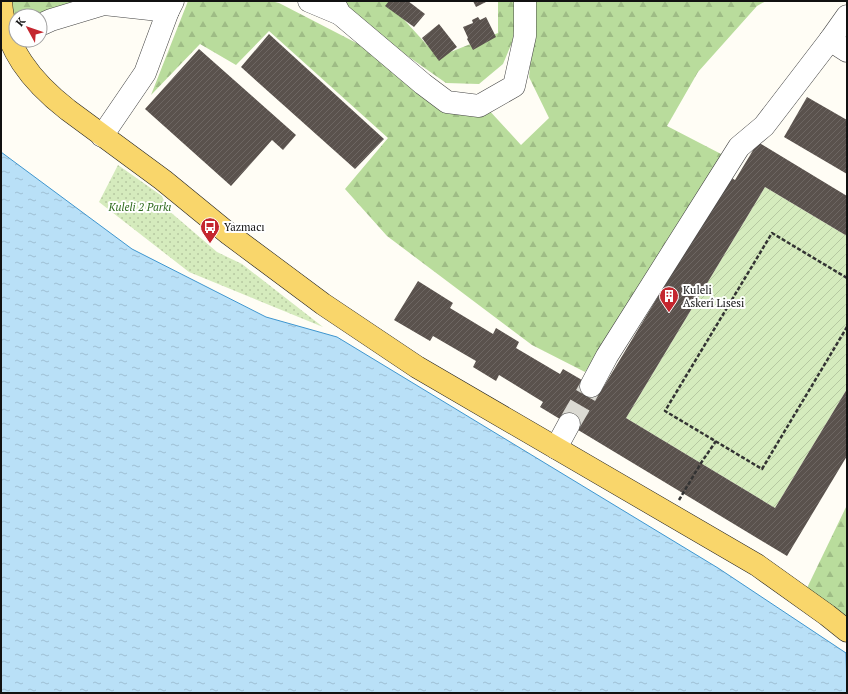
<svg xmlns="http://www.w3.org/2000/svg" width="848" height="694" viewBox="0 0 848 694" font-family="'PT Serif',serif">
	<style>
		.forest { fill: url(#forest-firs) }
		.park { fill: url(#park-dots) }
		.garden { fill: url(#garden-furrows) }
		.water { fill: url(#water-ripples); stroke: #3f96cf }
		.building { fill: url(#building-hatch) }
		.lines { fill: none; stroke-linecap: round; stroke-linejoin: round }
		.minor-tunnel { stroke: #dbdad3; stroke-width: 22; stroke-dasharray: 22 11; stroke-linecap: butt }
		.minor-casing { stroke: #444; stroke-width: 23 }
		.major-casing { stroke: #222; stroke-width: 23 }
		.path { stroke: #333; stroke-width: 2.5; stroke-dasharray: 4 2; stroke-linecap: butt }
		.minor { stroke: #fff; stroke-width: 22 }
		.major { stroke: #f9d66b; stroke-width: 22 }
		.labels { text-anchor: middle; dominant-baseline: central; stroke-width: 4; stroke-linejoin: round; paint-order: stroke }
		.park-label { font-size: 11px; font-style: italic; fill: #2f6b1f; stroke: #fff }
		.poi-label { font-size: 11px; fill: #111; stroke: #fff; text-anchor: start }
	</style>
	<defs>
		<pattern id="forest-firs" width="22" height="20" patternUnits="userSpaceOnUse"><rect width="22" height="20" fill="#b9dc9c"/><path d="M5 1l3.5 6h-7zM16 11l3.5 6h-7z" fill="#9ebc85"/></pattern>
		<pattern id="park-dots" width="8" height="8" patternUnits="userSpaceOnUse"><rect width="8" height="8" fill="#d5ebbd"/><path d="M2 2h.1M6 6h.1" fill="none" stroke="#b6c8a1" stroke-width="1.8" stroke-linecap="round"/></pattern>
		<pattern id="garden-furrows" width="10" height="10" patternUnits="userSpaceOnUse"><rect width="10" height="10" fill="#d5ebbd"/><path d="M-1 1l2-2M0 10L10 0M9 11l2-2" fill="none" stroke="#b6c8a1"/></pattern>
		<pattern id="water-ripples" width="26" height="14" patternUnits="userSpaceOnUse"><rect width="26" height="14" fill="#b9e0f7"/><path d="M2 4q2-2 4 0t4 0M15 11q2-2 4 0t4 0" fill="none" stroke="#9ebfd3"/></pattern>
		<pattern id="building-hatch" width="6" height="6" patternUnits="userSpaceOnUse"><rect width="6" height="6" fill="#5a524d"/><path d="M-1 1l2-2M0 6l6-6M5 7l2-2" fill="none" stroke="#6d6662"/></pattern>
	</defs>
	<rect width="100%" height="100%" fill="#fffdf5"/>
	<g class="forest">
		<polygon points="7,1 79,1 40,16 16,16 16,35"/>
		<polygon points="188,1 271,1 279,3 372,51 450,103 487,108 521,145 549,118 529,77 536,1 766,1 757,6 698,72 667,126 723,155 585,372 532,345 387,236 345,189 388,138 269,31 236,65 200,44 151,95"/>
		<polygon points="325,1 387,1 438,57 498,33 498,1 517,1 513,40 503,64 479,84 446,83 399,50"/>
		<polygon points="847,505 847,621 807,588"/>
	</g>
	<polygon class="park" points="118,165 162,196 168,210 217,252 242,264 323,327 189,272 99,202"/>
	<polygon class="garden" points="765,187 847,236 847,389 775,508 626,418"/>
	<polygon class="water" points="1,152 132,249 266,317 337,337 718,568 846,653 847,693 1,693"/>
	<g class="building">
		<polygon points="389,1 408,1 425,14 414,27 385,6"/>
		<polygon points="473,1 488,1 476,7"/>
		<polygon points="478,17 480,20 486,17 496,37 473,50 467,39 468,38 463,27 473,23 472,20"/>
		<polygon points="439,24 457,47 439,61 422,38"/>
		<polygon points="269,34 384,139 355,169 241,67"/>
		<polygon points="199,49 296,135 283,150 272,140 231,186 145,109"/>
		<polygon points="807,97 847,120 847,174 784,137"/>
		<polygon points="758,142 847,196 847,236 765,187 626,418 775,508 847,389 847,456 787,556 540,407 543,402 499,375 496,381 473,367 476,361 433,336 430,341 394,320 418,281 453,303 450,308 493,334 496,328 519,342 516,348 560,374 563,369 601,391 730,177 735,180"/>
	</g>
	<g class="lines">
		<polyline class="minor-tunnel" points="569,424 591,386"/>
		<defs>
			<g id="minor">
				<polyline points="309,1 340,14"/>
				<polyline points="333,1 340,14 423,84 447,102 479,106 514,86 525,36 525,1"/>
				<polyline points="847,16 830,40 847,51"/>
				<polyline points="40,25 51,20 104,4 168,11"/>
				<polyline points="102,136 145,73 168,11 173,1"/>
				<polyline points="591,386 607,356 739,147 764,126 830,40"/>
				<polyline points="556,448 569,424"/>
			</g>
			<path id="major" d="M1,1C4,48 32,82 68,110L163,180L229,234L323,304L417,367L757,565L827,615L847,631"/>
		</defs>
		<use href="#minor" class="minor-casing"/>
		<use href="#major" class="major-casing"/>
		<g class="path">
			<polyline points="847,278 772,233 665,411 762,469 847,327"/>
			<polyline points="679,500 701,463 716,441"/>
		</g>
		<use href="#minor" class="minor"/>
		<use href="#major" class="major"/>
	</g>
	<defs>
		<symbol id="bus-pin" viewBox="-11 -11 22 30"><path d="M0 17L-7.5 6A9.5 9.5 0 1 1 7.5 6Z" fill="#c4262e" stroke="#fff"/><path d="M-5-6H5V4H4V6H2V4H-2V6H-4V4H-5ZM-3.5-4V0h7V-4ZM-3.5 1.2v1.5H-2V1.2ZM2 1.2v1.5H3.5V1.2Z" fill="#fff"/></symbol>
		<symbol id="building-pin" viewBox="-11 -11 22 30"><path d="M0 17L-7.5 6A9.5 9.5 0 1 1 7.5 6Z" fill="#c4262e" stroke="#fff"/><path d="M-4-6H4V6H1V3H-1V6H-4ZM-2.5-4.3h1.7v1.8h-1.7ZM.8-4.3h1.7v1.8H.8ZM-2.5-1h1.7V.8h-1.7ZM.8-1h1.7V.8H.8Z" fill="#fff"/></symbol>
	</defs>
	<g fill-rule="evenodd">
		<use href="#bus-pin" x="199" y="216" width="22" height="30"/>
		<use href="#building-pin" x="658" y="285" width="22" height="30"/>
	</g>
	<g class="labels">
		<g class="park-label">
			<text x="140" y="207">Kuleli 2 Parkı</text>
		</g>
		<g class="poi-label">
			<text x="224" y="227">Yazmacı</text>
			<text x="683" y="290">Kuleli<tspan x="683" dy="13">Askerî Lisesi</tspan></text>
		</g>
	</g>
	<rect width="848" height="694" fill="none" stroke="#111111" stroke-width="4"/>
	<g transform="translate(28 28) rotate(310)"><circle r="19" fill="#ffffff" stroke="#a0a0a0"/>
	<path d="M0-3L7 15L0 10L-7 15Z" fill="#c4262e"/>
	<text y="-6" font-size="11" font-weight="bold" text-anchor="middle" fill="#111111">K</text>
	</g>
</svg>
